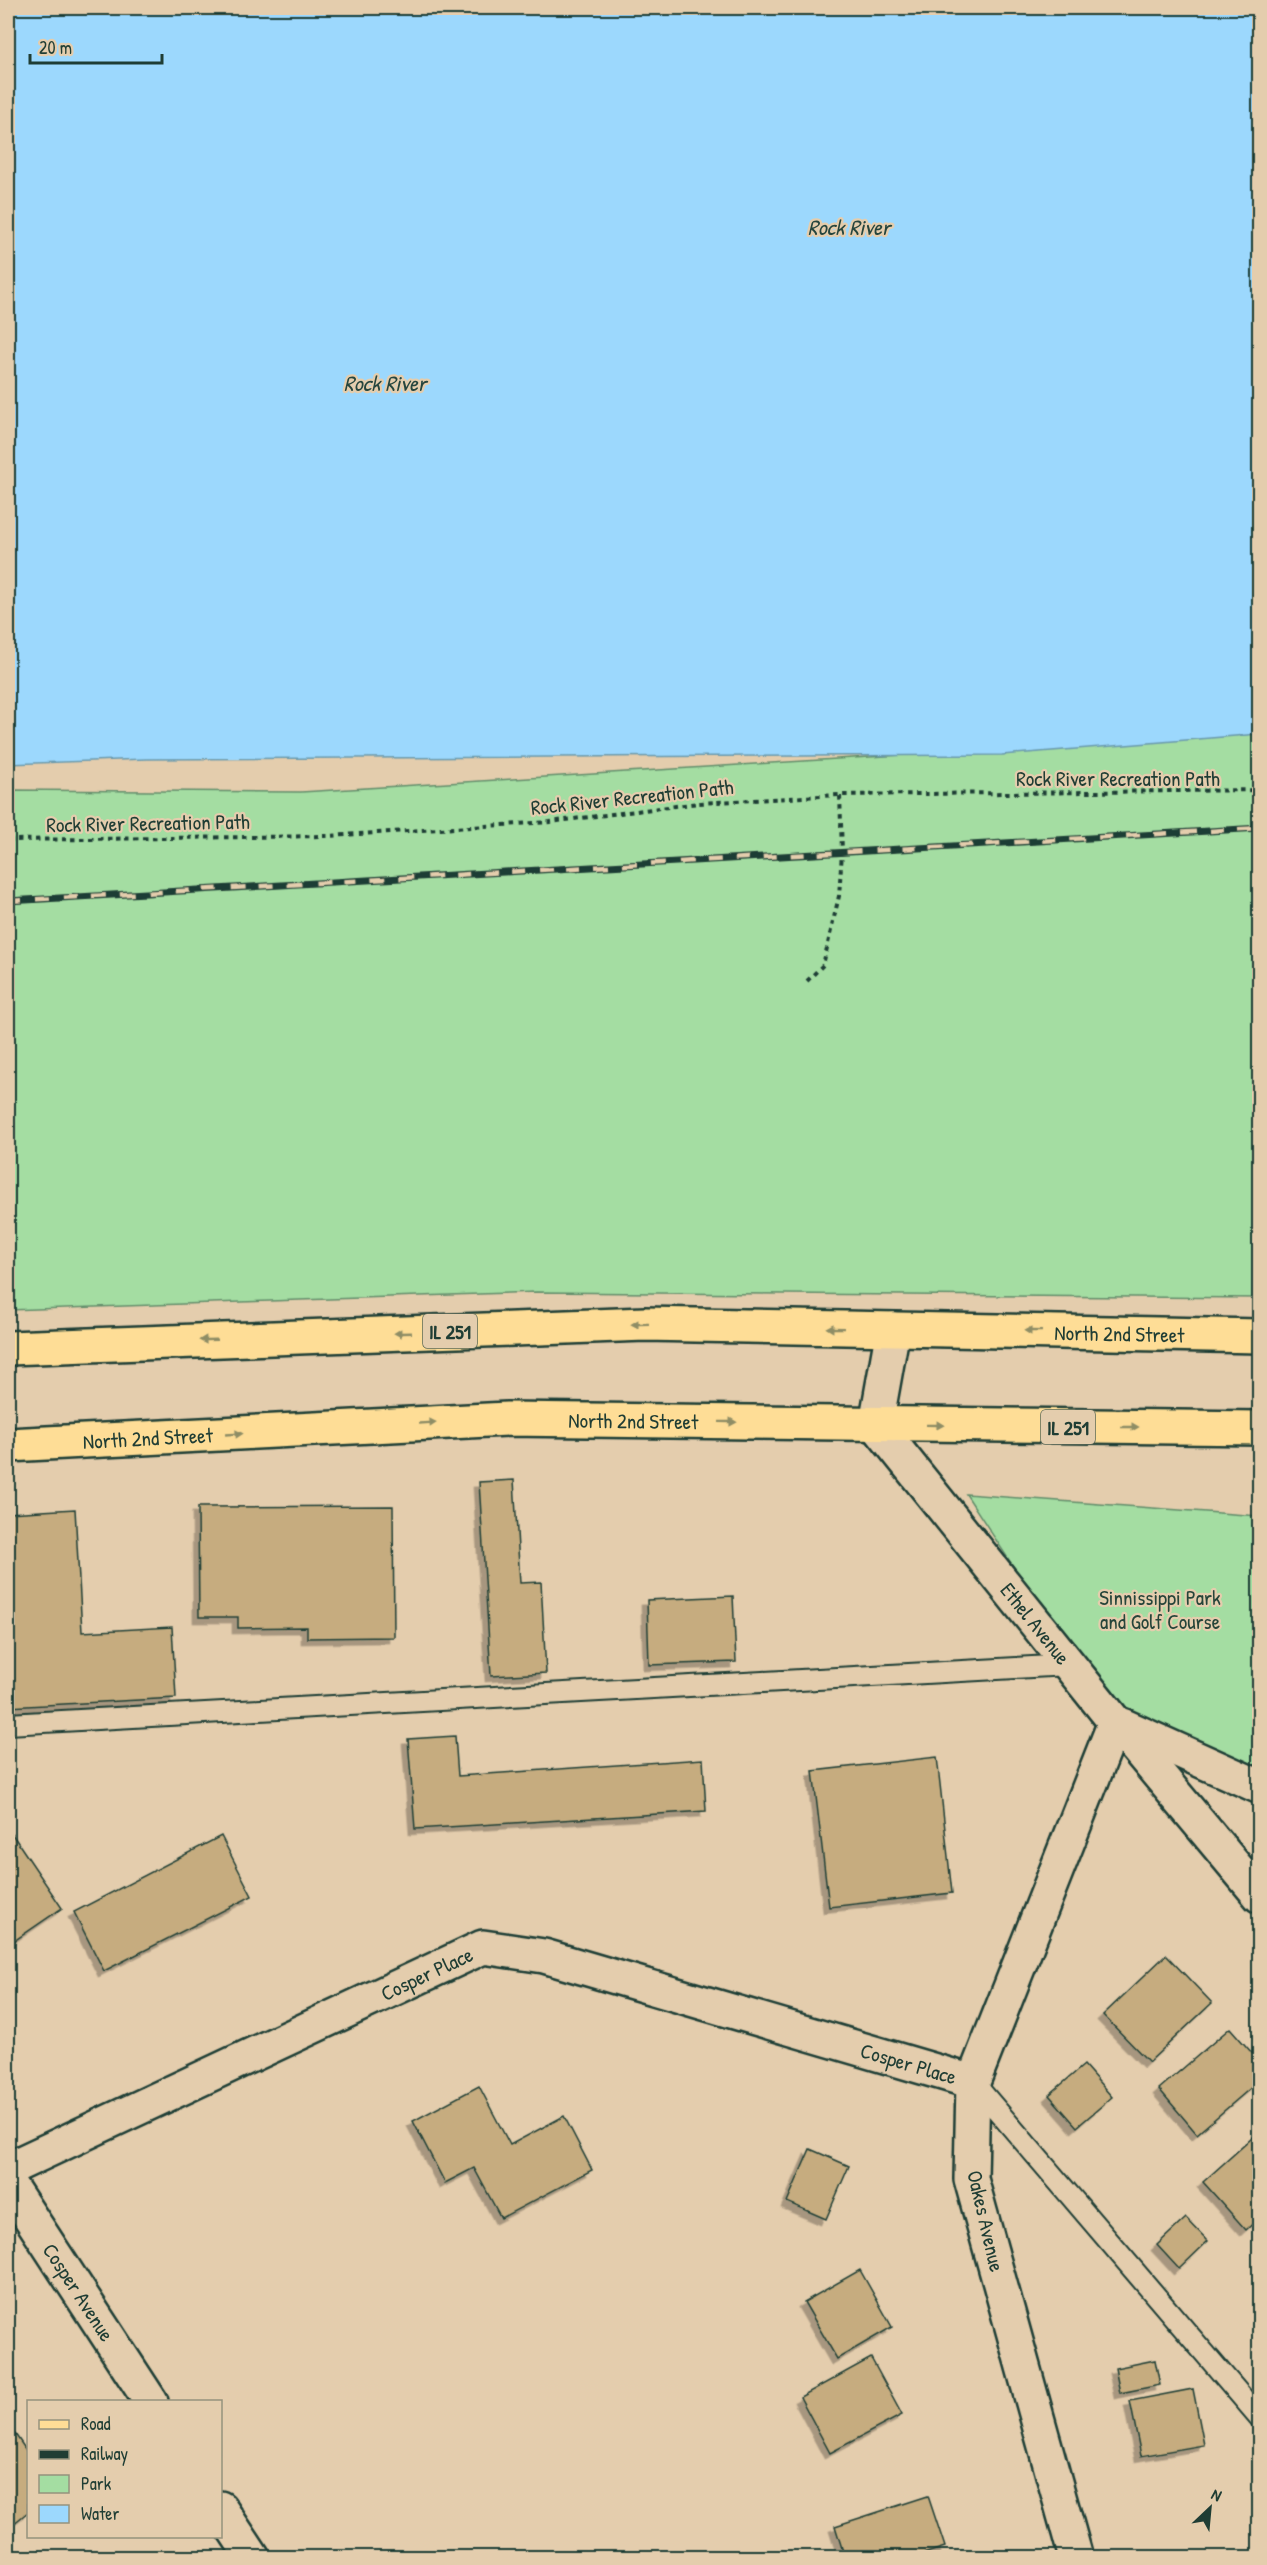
<svg xmlns="http://www.w3.org/2000/svg" width="1267" height="2565" viewBox="0 0 1267 2565" font-family="'Patrick Hand',sans-serif">
	<style>
		.green { fill: #a4dda2; stroke: #628d6b; stroke-width: 1.5 }
		.water { fill: #9cd8fd; stroke: #6a9aad; stroke-width: 1.5 }
		.building { fill: #c6ac7f; stroke: #1f3d34; stroke-width: 1.5; filter: url(#shadow) }
		.lines { fill: none; stroke-linecap: round; stroke-linejoin: round }
		.lane-casing { stroke: #1f3d34; stroke-width: 24 }
		.street-casing { stroke: #1f3d34; stroke-width: 38 }
		.primary-casing { stroke: #1f3d34; stroke-width: 38 }
		.path { stroke: #1f3d34; stroke-width: 4; stroke-dasharray: 4.5 4.5; stroke-linecap: butt }
		.lane { stroke: #e4cdad; stroke-width: 20 }
		.street { stroke: #e4cdad; stroke-width: 33 }
		.primary { stroke: #fedd96; stroke-width: 33 }
		.rail-casing { stroke: #1f3d34; stroke-width: 7 }
		.rail { stroke: #e4cdad; stroke-width: 4.5; stroke-dasharray: 14; stroke-linecap: butt }
		.oneway { fill: #8e8d65 }
		.labels { text-anchor: middle; dominant-baseline: central; stroke-width: 4.5; stroke-linejoin: round; paint-order: stroke }
		.shield { fill: #e4cdad; stroke: #5a6858; stroke-width: 1.5 }
		.shield-label { font-size: 20px; font-weight: bold; fill: #1f3d34 }
		.street-label { font-size: 21px; fill: #1f3d34; stroke: #e4cdad }
		.park-label { font-size: 21px; fill: #26453a; stroke: #e4cdad }
		.water-label { font-size: 22px; font-style: italic; fill: #25453e; stroke: #e4cdad }
	</style>
	<defs>
		<filter id="shadow"><feDropShadow dx="-5.5" dy="5.5" stdDeviation="0" flood-color="#0004"/></filter>
	</defs>
	<rect width="100%" height="100%" fill="#e4cdad"/>
	<filter id="ink" filterUnits="userSpaceOnUse"><feTurbulence type="fractalNoise" baseFrequency=".0167" numOctaves="2"/><feDisplacementMap in="SourceGraphic" scale="12" xChannelSelector="R" yChannelSelector="G"/><feConvolveMatrix kernelMatrix="1 2 1 2 8 2 1 2 1" color-interpolation-filters="sRGB"/></filter>
	<g filter="url(#ink)">
		<g class="green">
			<polygon points="1259,733 1259,1298 536,1292 8,1310 8,790 301,792"/>
			<polygon points="966,1494 1259,1516 1259,1787 1115,1722"/>
		</g>
		<polygon class="water" points="8,8 1259,8 1259,734 1002,755 146,759 8,764"/>
		<g class="building">
			<polygon points="514,1480 520,1583 541,1582 546,1673 491,1676 479,1482"/>
			<polygon points="393,1506 394,1637 307,1638 307,1627 238,1628 238,1617 199,1617 198,1507"/>
			<polygon points="75,1509 82,1632 172,1627 176,1698 8,1707 8,1513"/>
			<polygon points="733,1596 736,1662 649,1665 647,1600"/>
			<polygon points="455,1736 458,1776 703,1759 706,1811 415,1829 408,1739"/>
			<polygon points="937,1757 952,1893 829,1907 813,1771"/>
			<polygon points="8,1828 62,1908 8,1945"/>
			<polygon points="221,1836 252,1896 104,1971 74,1912"/>
			<polygon points="1166,1955 1212,2003 1149,2062 1103,2015"/>
			<polygon points="1230,2028 1260,2062 1260,2080 1197,2134 1159,2089"/>
			<polygon points="1084,2065 1112,2097 1077,2127 1049,2095"/>
			<polygon points="479,2086 510,2145 564,2116 592,2170 501,2218 474,2168 445,2183 413,2121"/>
			<polygon points="1260,2131 1260,2217 1246,2230 1203,2182"/>
			<polygon points="810,2149 849,2166 826,2219 787,2202"/>
			<polygon points="1186,2218 1208,2241 1179,2269 1157,2245"/>
			<polygon points="860,2270 892,2327 837,2359 804,2302"/>
			<polygon points="871,2358 902,2415 830,2453 800,2397"/>
			<polygon points="1155,2360 1160,2385 1120,2393 1115,2368"/>
			<polygon points="1193,2389 1204,2445 1141,2456 1130,2401"/>
			<polygon points="15,2434 28,2453 28,2512 8,2528 8,2440"/>
			<polygon points="928,2496 945,2547 911,2558 845,2558 835,2526"/>
		</g>
		<g class="lines">
			<defs>
				<g id="lane">
					<polyline points="8,1724 1069,1665"/>
					<polyline points="973,2082 1260,2418"/>
				</g>
				<g id="street">
					<path id="s1" d="M893,1329L876,1424L1115,1722L1260,1896"/>
					<polyline points="1122,1725 1260,1787"/>
					<path id="s2" d="M8,2169L483,1947L544,1956L973,2082"/>
					<path id="s3" d="M8,2183L151,2402"/>
					<polyline points="220,2508 253,2558"/>
					<polyline points="1076,2558 971,2179 973,2082 1115,1722"/>
				</g>
				<g id="primary">
					<path id="s4" d="M8,1348L645,1324L1260,1336"/>
					<path id="s5" d="M8,1445L507,1419L1260,1428"/>
				</g>
			</defs>
			<use href="#lane" class="lane-casing"/>
			<use href="#street" class="street-casing"/>
			<use href="#primary" class="primary-casing"/>
			<g class="path">
				<polyline points="8,840 328,836 550,822 699,803 840,795 1260,790"/>
				<polyline points="807,981 823,965 839,896 842,852 840,795"/>
			</g>
			<use href="#lane" class="lane"/>
			<use href="#street" class="street"/>
			<use href="#primary" class="primary"/>
			<defs>
				<polyline id="rail" points="8,901 1260,828"/>
			</defs>
			<use href="#rail" class="rail-casing"/>
			<use href="#rail" class="rail"/>
		</g>
		<defs><path id="oneway-solid" d="M-6-.8H1V-3.2L6.5 0L1 3.2V.8H-6Z" transform="scale(1.5)"/></defs>
		<g class="oneway">
			<use href="#oneway-solid" transform="translate(640 1324) rotate(179)"/>
			<use href="#oneway-solid" transform="translate(835 1328) rotate(-179)"/>
			<use href="#oneway-solid" transform="translate(1033 1331) rotate(-179)"/>
			<use href="#oneway-solid" transform="translate(403 1333) rotate(178)"/>
			<use href="#oneway-solid" transform="translate(208 1340) rotate(178)"/>
			<use href="#oneway-solid" transform="translate(728 1422) rotate(1)"/>
			<use href="#oneway-solid" transform="translate(428 1423) rotate(-3)"/>
			<use href="#oneway-solid" transform="translate(935 1425) rotate(1)"/>
			<use href="#oneway-solid" transform="translate(1130 1427)"/>
			<use href="#oneway-solid" transform="translate(234 1434) rotate(-3)"/>
		</g>
	</g>
	<g class="labels">
		<g class="shield">
			<rect x="423" y="1314" width="54" height="34" rx="4.5"/>
			<rect x="1041" y="1410" width="54" height="34" rx="4.5"/>
		</g>
		<g class="shield-label">
			<text x="450" y="1331">IL 251</text>
			<text x="1068" y="1427">IL 251</text>
		</g>
		<g class="street-label">
			<text x="1118" y="778">Rock River Recreation Path</text>
			<text transform="translate(632 797) rotate(-6)">Rock River Recreation Path</text>
			<text transform="translate(148 823) rotate(-1)">Rock River Recreation Path</text>
			<text stroke="none"><textPath href="#s4" startOffset="1112">North 2nd Street</textPath></text>
			<text stroke="none"><textPath href="#s5" startOffset="626">North 2nd Street</textPath></text>
			<text stroke="none"><textPath href="#s5" startOffset="140">North 2nd Street</textPath></text>
			<text stroke="none"><textPath href="#s1" startOffset="352">Ethel Avenue</textPath></text>
			<text stroke="none"><textPath href="#s2" startOffset="462">Cosper Place</textPath></text>
			<text stroke="none"><textPath href="#s2" startOffset="966">Cosper Place</textPath></text>
			<text transform="translate(986 2221) rotate(77)">Oakes Avenue</text>
			<text stroke="none"><textPath href="#s3" startOffset="130">Cosper Avenue</textPath></text>
		</g>
		<g class="park-label">
			<text x="1160" y="1597">Sinnissippi Park<tspan x="1160" dy="24">and Golf Course</tspan></text>
		</g>
		<g class="water-label">
			<text x="849" y="227">Rock River</text>
			<text x="385" y="383">Rock River</text>
		</g>
	</g>
	<rect width="1267" height="2565" fill="none" stroke="#e4cdad" stroke-width="30"/>
	<rect x="15" y="15" width="1237" height="2535" fill="none" stroke="#1f3d34" stroke-width="2" filter="url(#ink)"/>
	<rect x="27" y="2400" width="195" height="138" fill="#e4cdad" stroke="#95937d" stroke-width="1.5"/>
	<rect x="39" y="2420" width="30" height="9" fill="#fedd96" stroke="#95937d" stroke-width="1.5"/>
	<text x="81" y="2430" font-size="18" fill="#1f3d34">Road</text>
	<rect x="39" y="2450" width="30" height="9" fill="#1f3d34" stroke="#95937d" stroke-width="1.5"/>
	<text x="81" y="2460" font-size="18" fill="#1f3d34">Railway</text>
	<rect x="39" y="2475" width="30" height="18" fill="#a4dda2" stroke="#95937d" stroke-width="1.5"/>
	<text x="81" y="2490" font-size="18" fill="#1f3d34">Park</text>
	<rect x="39" y="2505" width="30" height="18" fill="#9cd8fd" stroke="#95937d" stroke-width="1.5"/>
	<text x="81" y="2520" font-size="18" fill="#1f3d34">Water</text>
	<g transform="translate(1210 2508) rotate(26)" stroke="#e4cdad" stroke-width="4.5" paint-order="stroke">
	<path d="M0-4.5L10 22L0 15L-10 22Z" fill="#1f3d34"/>
	<text y="-9" font-size="16" font-weight="bold" text-anchor="middle" fill="#1f3d34">N</text>
	</g>
	<path d="M30 54v9h132v-9" fill="none" stroke="#1f3d34" stroke-width="3"/>
	<text x="39" y="54" font-size="18" fill="#1f3d34" stroke="#e4cdad" stroke-width="4.5" paint-order="stroke">20 m</text>
</svg>
